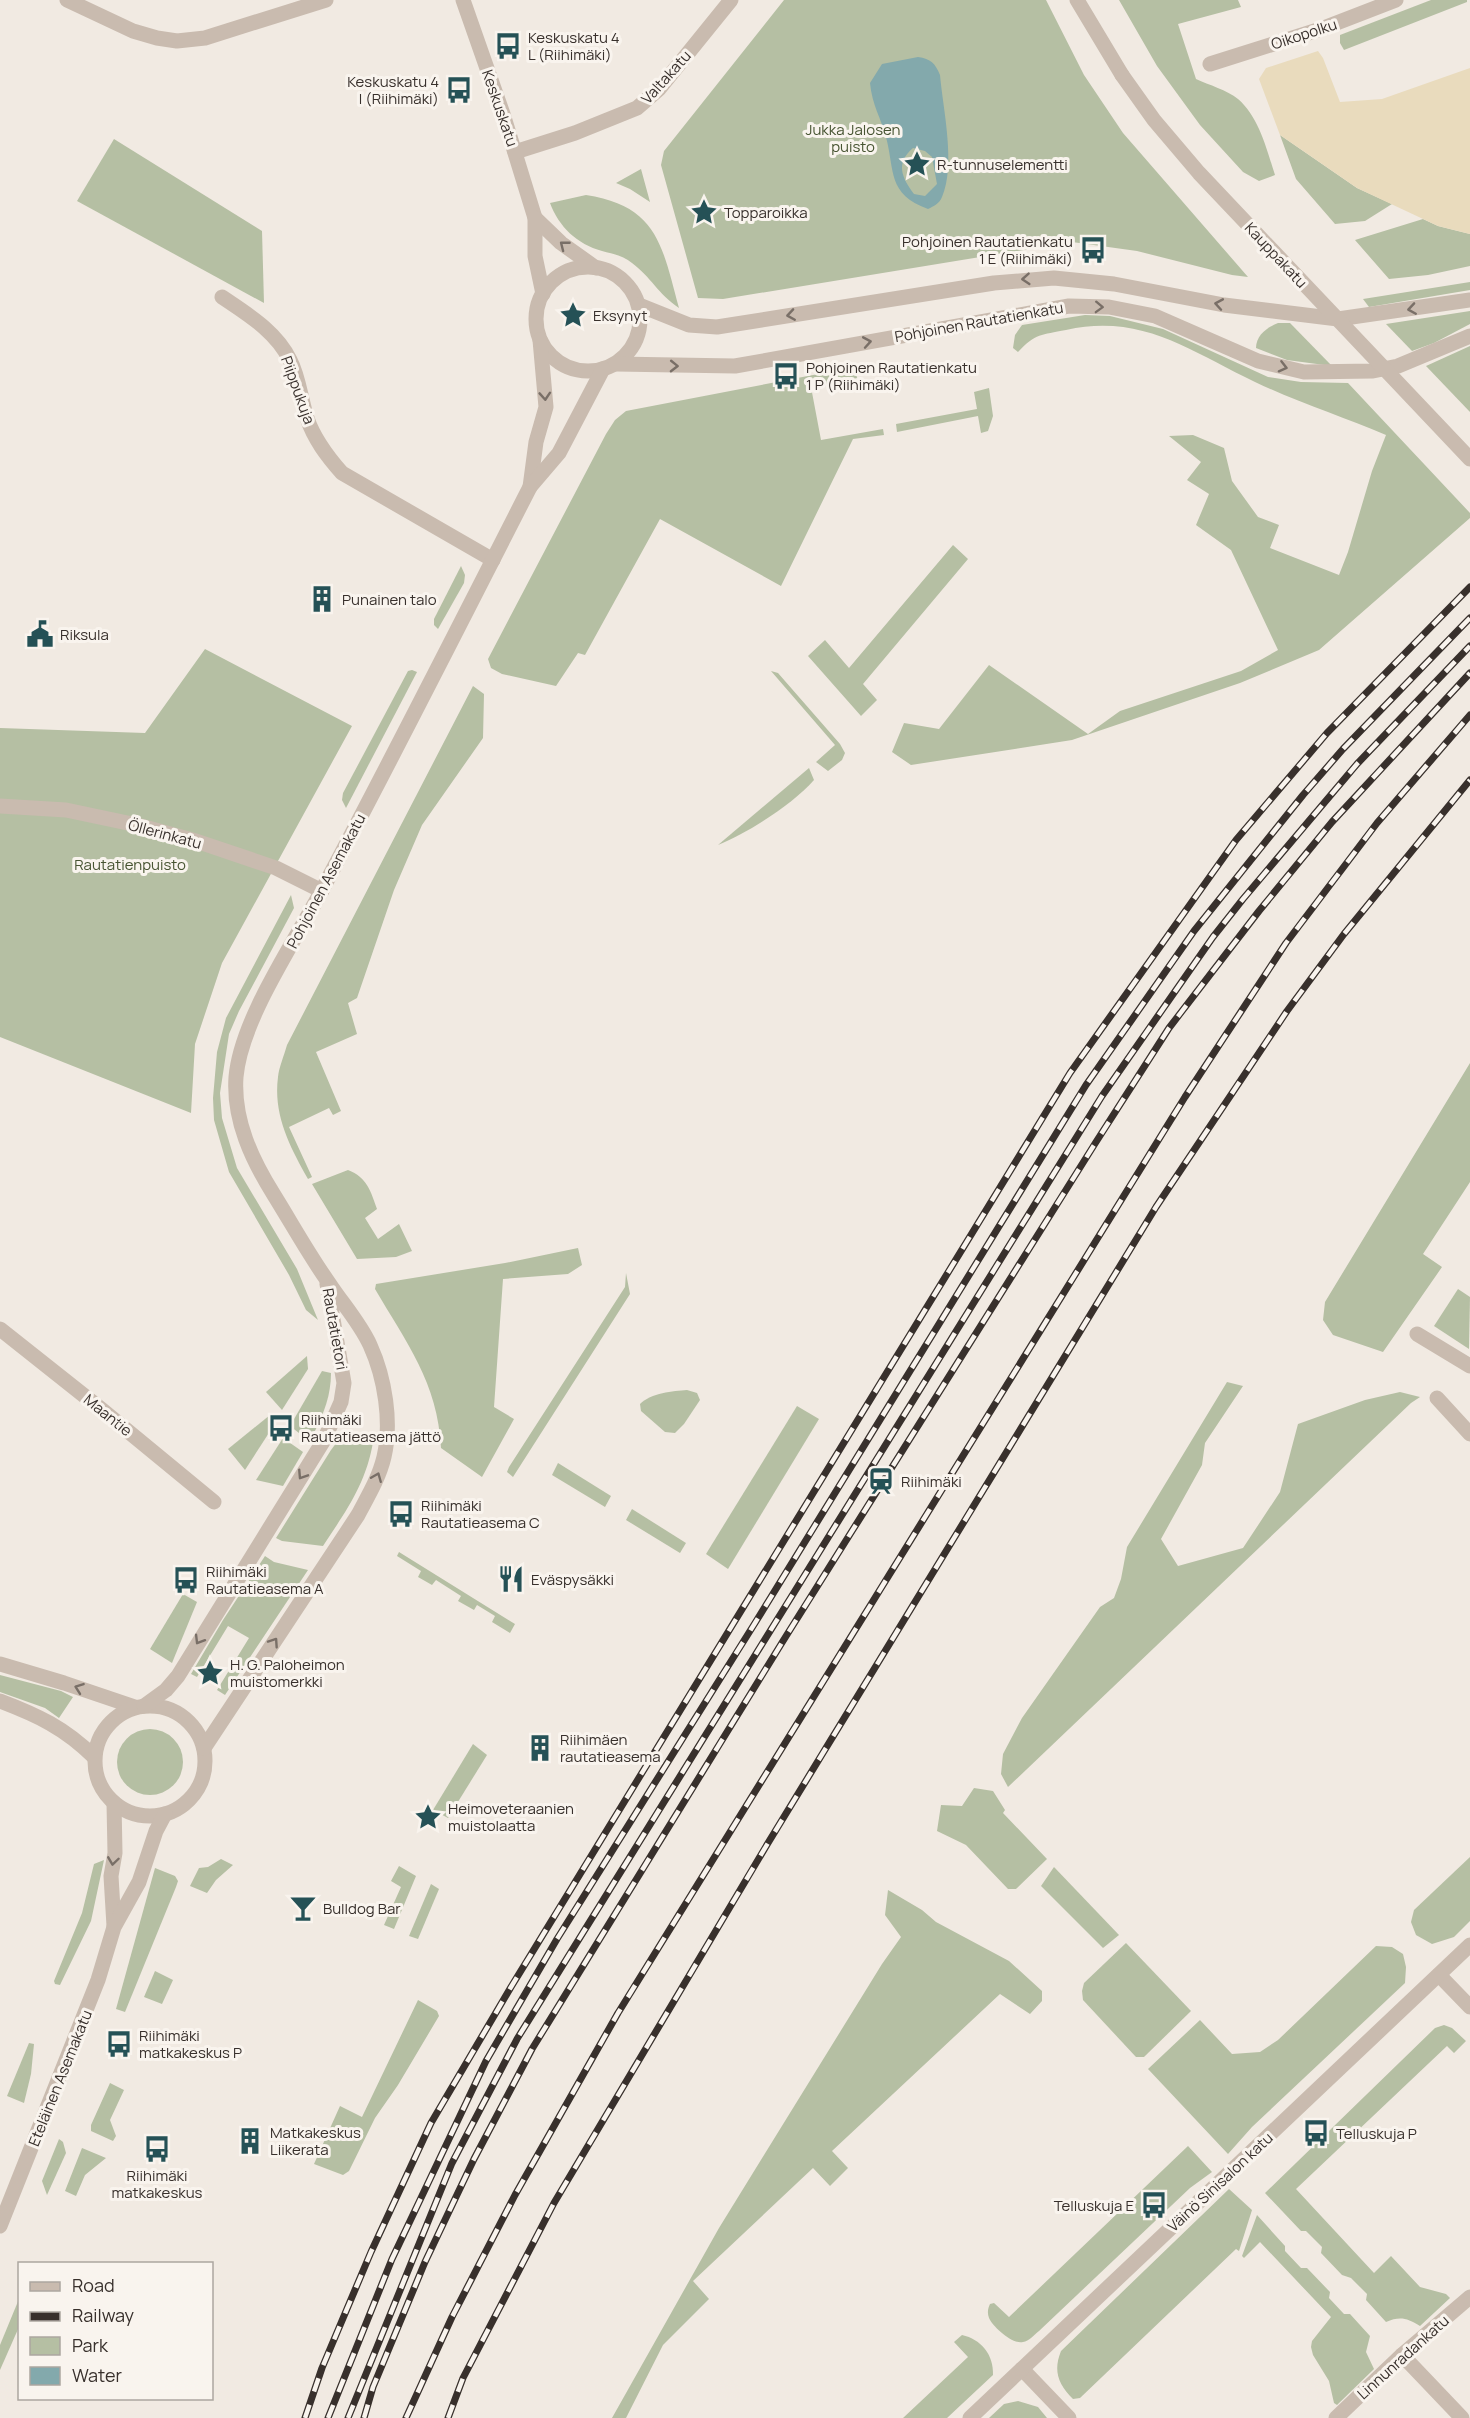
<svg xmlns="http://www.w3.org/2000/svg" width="1470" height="2418" viewBox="0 0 1470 2418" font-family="Manrope,sans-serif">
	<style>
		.green { fill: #b5bfa3 }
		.sand { fill: #e9dbbd }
		.water { fill: #83a9ac; fill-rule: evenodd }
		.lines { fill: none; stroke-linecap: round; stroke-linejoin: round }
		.pedestrian { stroke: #c9bbaf; stroke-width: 15 }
		.minor { stroke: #c9bbaf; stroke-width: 15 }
		.tertiary { stroke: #c9bbaf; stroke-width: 15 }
		.rail-casing { stroke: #38302c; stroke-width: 7 }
		.rail { stroke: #f9f4ee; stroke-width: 4.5; stroke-dasharray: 14; stroke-linecap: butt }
		.tertiary-bridge { stroke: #c9bbaf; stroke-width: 15 }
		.oneway { stroke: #796f67 }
		.labels { text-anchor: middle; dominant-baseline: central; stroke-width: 6; stroke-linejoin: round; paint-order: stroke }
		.street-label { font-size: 15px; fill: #38302c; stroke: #f9f4ee }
		.poi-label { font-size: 15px; fill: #38302c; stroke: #f9f4ee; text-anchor: start }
		.park-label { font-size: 15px; fill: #475432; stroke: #f9f4ee }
	</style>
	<rect width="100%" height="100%" fill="#f1eae2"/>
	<g class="green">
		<polygon points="784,0 1046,0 1084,75 1123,133 1248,277 1232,275 1137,251 1072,242 723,299 698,298 661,165 664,151"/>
		<path d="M1119,0H1238L1241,7L1178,24L1196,79C1209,85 1227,90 1238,99C1259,117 1267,150 1275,175L1259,181L1243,172L1200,125L1157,66Z"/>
		<polygon points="1431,0 1467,0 1467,2 1344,50 1340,43 1340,35"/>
		<polygon points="1280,135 1357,188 1392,204 1365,221 1335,224 1296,179"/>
		<polygon points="114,139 262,231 264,303 77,201"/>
		<polygon points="641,169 650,202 630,189 616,183"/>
		<path d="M586,195C658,206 662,246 679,308C658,294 651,277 632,263C624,256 613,254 602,251C577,244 559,227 550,203Z"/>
		<polygon points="1423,219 1438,226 1470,234 1470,266 1428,275 1389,279 1355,240"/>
		<polygon points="1470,282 1470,290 1369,307 1363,299"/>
		<polygon points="1470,311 1470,324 1434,343 1412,351 1386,324"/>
		<path d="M1085,315L1110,316L1163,329L1268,377L1301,382L1348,383L1470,513V518L1319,650L1240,683L1072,740L911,765L892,752L904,723L939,729L989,665L1088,734L1120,711L1241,671L1278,650L1231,550L1196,525L1209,494L1187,480L1201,462L1169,436L1193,435L1224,448L1232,481L1258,517L1279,525L1270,548L1339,575L1348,552L1372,471L1386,435C1343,417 1297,402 1255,382C1190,351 1142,313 1066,330C1041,335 1036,333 1018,352L1013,348L1015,335L1022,325Z"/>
		<path d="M1278,323H1290L1332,366L1287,360L1256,348C1256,335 1268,327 1278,323Z"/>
		<polygon points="1470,346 1470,412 1426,366"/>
		<polygon points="855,367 857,378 811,387 821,440 883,429 884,435 853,439 781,586 660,519 585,655 578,653 556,686 502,674 491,668 488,659 606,434 615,420 626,411"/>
		<polygon points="989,388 993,416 988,431 981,433 978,416 897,432 896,424 977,409 974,392"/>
		<polygon points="953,545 968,559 863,684 877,700 861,716 808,656 825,640 849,668"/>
		<polygon points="461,566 465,575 464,583 438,629 434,625 434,619"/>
		<polygon points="205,649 352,726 222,963 195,1044 191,1113 0,1037 0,728 145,733"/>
		<polygon points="412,670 417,672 346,808 342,800 343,793 408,671"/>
		<polygon points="771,671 778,673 840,744 845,753 842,760 828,771 816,762 835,745"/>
		<path d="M473,686L484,694L483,738L422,825L394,890L357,998L348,1003L357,1034L316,1052L341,1111L333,1115L329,1108L289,1127L312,1177L308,1179C290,1147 273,1115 278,1077C279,1067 284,1056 287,1045Z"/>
		<path d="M809,768L814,780C793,804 748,833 718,845Z"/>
		<polygon points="291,895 294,908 239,1011 229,1034 220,1093 222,1118 237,1168 297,1269 318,1320 306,1310 289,1275 229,1172 214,1120 213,1098 217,1052 226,1018"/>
		<polygon points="1470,1063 1470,1182 1423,1254 1442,1267 1383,1352 1333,1335 1323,1320 1325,1302"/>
		<path d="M348,1170C367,1177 371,1192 377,1209L365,1218L378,1239L399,1224L412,1251L396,1257L357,1259L312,1184Z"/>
		<path d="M578,1248L582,1265L568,1274L503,1279L494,1407L514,1419L482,1477L441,1448C438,1383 406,1342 375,1289L376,1284L505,1263Z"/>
		<polygon points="626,1273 630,1294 513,1477 507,1472 509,1467 625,1287"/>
		<polygon points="1458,1289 1470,1297 1469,1349 1434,1326"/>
		<polygon points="307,1356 308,1369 282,1410 266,1392"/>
		<path d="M322,1371L331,1373C331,1395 324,1413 314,1433H299L290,1426Z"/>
		<polygon points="1227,1382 1243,1386 1205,1443 1202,1465 1161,1539 1178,1566 1243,1548 1280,1492 1298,1424 1365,1400 1400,1392 1420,1397 1411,1403 1008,1787 1001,1774 1003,1754 1022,1718 1100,1607 1114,1598 1121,1579 1127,1547"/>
		<path d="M687,1390L697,1393L700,1400L684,1424L675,1433L665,1432L641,1411L640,1404C651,1393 673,1391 687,1390Z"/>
		<polygon points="797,1406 819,1419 728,1569 706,1554"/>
		<polygon points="270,1415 276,1422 245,1470 228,1449"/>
		<path d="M351,1437L373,1442C366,1484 346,1511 323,1546L282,1541L276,1538L331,1450L337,1442Z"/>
		<polygon points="283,1438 303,1452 283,1486 256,1480"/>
		<polygon points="558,1463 611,1496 605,1507 552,1475"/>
		<polygon points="632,1509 686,1543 680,1553 626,1520"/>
		<polygon points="399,1552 515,1624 510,1633 492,1622 495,1616 477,1605 474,1610 458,1601 461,1596 436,1580 432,1585 418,1577 421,1571 397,1556"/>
		<polygon points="265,1556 274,1562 308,1570 225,1695 217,1690 249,1638 228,1626 197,1677 191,1674 223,1620"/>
		<polygon points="183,1594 197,1602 172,1663 150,1649"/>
		<polygon points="0,1675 61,1691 73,1697 59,1718 45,1708 0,1692"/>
		<circle cx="150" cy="1762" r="33"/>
		<polygon points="473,1744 487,1755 448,1818 433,1810"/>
		<polygon points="974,1788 993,1791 1005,1810 1003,1813 1047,1859 1016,1889 1008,1889 966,1845 937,1831 941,1805 962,1806"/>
		<polygon points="1470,1857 1470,1921 1454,1937 1432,1944 1416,1935 1411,1922 1414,1910"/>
		<polygon points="221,1859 233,1865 216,1880 207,1893 190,1886 199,1868 208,1867"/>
		<polygon points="104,1860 91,1921 60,1985 55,1984 54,1981 82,1913 94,1864"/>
		<polygon points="399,1866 416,1876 394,1929 384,1925 401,1887 391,1881"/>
		<polygon points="1054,1867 1119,1935 1103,1948 1041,1886"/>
		<polygon points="155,1868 175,1876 178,1881 176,1887 125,2012 116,2009"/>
		<polygon points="431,1884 439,1889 418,1939 409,1936"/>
		<polygon points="888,1890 922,1910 936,1922 1009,1961 1042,1991 1042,2001 1030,2014 1000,1994 832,2151 848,2168 830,2186 813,2168 693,2281 709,2299 663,2345 626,2418 612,2418 719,2228 882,1964 901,1937 885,1915"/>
		<polygon points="1126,1943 1191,2011 1144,2057 1136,2057 1083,2000 1082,1991 1084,1983"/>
		<polygon points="1376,1946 1392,1947 1403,1954 1406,1967 1405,1983 1252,2127 1228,2154 1148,2069 1200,2020 1232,2054 1260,2052 1278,2040"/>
		<polygon points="155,1971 173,1980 162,2004 144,1997"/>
		<polygon points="418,2000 437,2011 439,2016 398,2085 375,2118 349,2171 343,2175 314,2164 340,2106 362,2117"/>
		<path d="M1444,2025L1452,2028L1466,2041L1454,2053L1447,2046L1296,2189L1374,2273L1391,2256L1420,2287L1446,2294L1450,2298L1420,2326C1407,2318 1400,2316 1386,2322L1366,2300L1367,2294L1351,2278L1342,2275L1321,2253L1322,2247L1306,2231H1301L1265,2193L1435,2028Z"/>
		<polygon points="29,2043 34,2044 31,2074 24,2103 7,2096"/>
		<polygon points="110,2083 124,2090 110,2120 116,2136 113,2141 91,2131 91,2125"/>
		<polygon points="59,2139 63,2142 66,2153 47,2195 42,2181"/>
		<path d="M1188,2146L1212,2172L1190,2188L1039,2331C1034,2335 1029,2341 1023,2342C1013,2345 993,2327 989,2318C987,2313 988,2308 990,2304L994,2303L1009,2317Z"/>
		<polygon points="82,2148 106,2158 85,2175 76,2196 65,2191"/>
		<path d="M1229,2189L1252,2210L1239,2251L1236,2249L1080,2398L1073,2399C1058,2384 1053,2371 1061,2351Z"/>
		<polygon points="1257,2215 1285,2246 1285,2251 1301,2268 1307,2268 1330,2292 1329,2298 1344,2314 1350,2314 1370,2336 1366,2352 1374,2369 1337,2405 1334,2403 1329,2381 1313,2355 1311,2347 1312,2341 1331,2317 1260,2242 1244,2258 1242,2256"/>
		<polygon points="19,2299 19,2327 0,2370 0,2345"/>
		<path d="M962,2335C981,2339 994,2355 993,2375L947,2418H903L968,2357L954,2342Z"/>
		<polygon points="1018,2401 1038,2407 1047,2418 989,2418 1004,2404"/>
	</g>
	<polygon class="sand" points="1318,51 1323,58 1340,102 1382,99 1470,68 1470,234 1438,226 1357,188 1280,135 1259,79 1266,68"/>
	<path class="water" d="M918,57C931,59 935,63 940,75C943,109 956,165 942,197C939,204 934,206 928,209C887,194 895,171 886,137C881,118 872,105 870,83L882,64ZM913,148L925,151L932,157L937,184L925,196L914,194C902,178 895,163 913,148Z"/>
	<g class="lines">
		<polyline class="pedestrian" points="1402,2355 1462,2418"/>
		<g class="minor">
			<polyline points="67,0 133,31 157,38 177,41 205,38 326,0"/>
			<polyline points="1210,64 1321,29 1396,0"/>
			<path d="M222,297C247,314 276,331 290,360C299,377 301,400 307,418C314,439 327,456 342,473L493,560"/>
			<polyline points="0,806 66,810 137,825 196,841 276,868 322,891"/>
			<polyline points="0,1329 101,1409 214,1502"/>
			<polyline points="1417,1334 1470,1366"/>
			<polyline points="1437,1398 1470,1434"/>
			<polyline points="1439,1975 1470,2007"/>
			<polyline points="1022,2369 1069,2418"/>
			<polyline points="970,2418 1470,1945"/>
			<polyline points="1336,2418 1402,2355 1470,2297"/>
		</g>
		<g class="tertiary">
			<polyline points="463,0 503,114 535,218 535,256 543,294"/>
			<polyline points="1077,0 1122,75"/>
			<polyline points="515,152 575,133 637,108 659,89 731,0"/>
			<polyline points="535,218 561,243 596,268"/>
			<circle cx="588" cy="319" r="52"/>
			<polyline points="639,305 689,325 717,327 994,283 1054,278 1114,284 1224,305 1338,319 1470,300"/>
			<polyline points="616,364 735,366 1069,306 1109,307 1155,316 1258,361 1304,372 1373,371 1398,366 1470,336"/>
			<polyline points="530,487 536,442 546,407 540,340"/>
			<polyline points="0,1664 64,1683 135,1707"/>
			<path d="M0,1701C37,1715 65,1728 94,1757"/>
			<circle cx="150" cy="1761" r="55"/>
			<polyline points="144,1706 166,1690 178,1676 324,1440 341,1402 344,1383 327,1284"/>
			<path d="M204,1748L358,1515C368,1496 379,1478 384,1457C392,1422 385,1378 370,1345C360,1323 342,1303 329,1283C309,1255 292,1224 274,1195C252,1160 233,1120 236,1077C241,1019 295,942 322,890C393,757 461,622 530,487L559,453L603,369"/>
			<polyline points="114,1803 115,1853 111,1876 114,1926"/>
			<polyline points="0,2226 98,1980 114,1927 139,1882 156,1831 165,1814"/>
		</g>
		<defs>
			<g id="rail">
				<polyline points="305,2418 322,2368 371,2252 431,2123 511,1987 1070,1073 1236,840 1327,733 1470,587"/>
				<polyline points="328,2418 392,2259 486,2061 557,1939 755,1623 1086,1085 1194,931 1303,795 1343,749 1470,618"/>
				<polyline points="348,2418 452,2163 517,2039 1102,1096 1213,937 1243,899 1357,764 1470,646"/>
				<polyline points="364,2418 373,2387 425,2262 474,2159 532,2049 783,1641 1096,1142 1169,1028 1259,911 1332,822 1470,673"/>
				<polyline points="406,2418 452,2317 515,2195 618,2013 1185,1097 1286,943 1377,823 1470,715"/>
				<polyline points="448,2418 463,2378 554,2203 768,1843 1156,1207 1287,1011 1344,934 1470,780"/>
			</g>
		</defs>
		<use href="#rail" class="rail-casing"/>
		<use href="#rail" class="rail"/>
		<polyline class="tertiary-bridge" points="1122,75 1154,120 1199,173 1470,459"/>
	</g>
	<defs><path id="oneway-chevron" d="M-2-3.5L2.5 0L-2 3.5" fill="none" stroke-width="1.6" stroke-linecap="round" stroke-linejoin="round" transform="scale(1.5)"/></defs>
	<g class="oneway">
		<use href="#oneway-chevron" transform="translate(564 245) rotate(-142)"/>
		<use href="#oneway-chevron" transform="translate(1026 279) rotate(176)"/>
		<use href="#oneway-chevron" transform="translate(1219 304) rotate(-170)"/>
		<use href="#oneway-chevron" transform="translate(1099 307) rotate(2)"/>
		<use href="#oneway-chevron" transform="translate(1412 309) rotate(171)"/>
		<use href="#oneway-chevron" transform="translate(791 315) rotate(171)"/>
		<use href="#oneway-chevron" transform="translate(867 342) rotate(-10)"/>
		<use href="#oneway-chevron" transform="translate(674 366) rotate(1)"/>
		<use href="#oneway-chevron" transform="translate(1283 367) rotate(14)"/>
		<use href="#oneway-chevron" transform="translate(545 396) rotate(86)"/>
		<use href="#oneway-chevron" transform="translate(302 1475) rotate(123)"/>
		<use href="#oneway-chevron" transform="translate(377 1477) rotate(-68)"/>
		<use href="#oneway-chevron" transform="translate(199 1640) rotate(121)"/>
		<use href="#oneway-chevron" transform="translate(274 1642) rotate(-56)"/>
		<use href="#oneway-chevron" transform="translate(79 1688) rotate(-160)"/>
		<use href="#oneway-chevron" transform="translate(113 1861) rotate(98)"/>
	</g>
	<defs>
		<symbol id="bus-bare" viewBox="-9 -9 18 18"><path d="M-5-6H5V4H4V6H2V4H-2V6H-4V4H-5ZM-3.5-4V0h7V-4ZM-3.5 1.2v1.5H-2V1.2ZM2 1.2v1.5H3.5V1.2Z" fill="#255156" stroke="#f9f4ee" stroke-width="2.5" paint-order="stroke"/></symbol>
		<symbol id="sight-bare" viewBox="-9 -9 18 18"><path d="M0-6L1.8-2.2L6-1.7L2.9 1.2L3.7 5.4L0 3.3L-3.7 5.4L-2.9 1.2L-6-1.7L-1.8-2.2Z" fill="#255156" stroke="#f9f4ee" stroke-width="2.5" paint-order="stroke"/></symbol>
		<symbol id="building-bare" viewBox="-9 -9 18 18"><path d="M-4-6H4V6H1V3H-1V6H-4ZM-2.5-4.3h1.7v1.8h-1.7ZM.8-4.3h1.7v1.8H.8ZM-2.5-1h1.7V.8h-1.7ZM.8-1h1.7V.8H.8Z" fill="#255156" stroke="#f9f4ee" stroke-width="2.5" paint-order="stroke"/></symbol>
		<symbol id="civic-bare" viewBox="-9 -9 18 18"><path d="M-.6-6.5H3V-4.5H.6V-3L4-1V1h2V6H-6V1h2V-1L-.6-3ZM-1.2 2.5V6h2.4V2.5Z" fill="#255156" stroke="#f9f4ee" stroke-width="2.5" paint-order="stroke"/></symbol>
		<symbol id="station-bare" viewBox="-9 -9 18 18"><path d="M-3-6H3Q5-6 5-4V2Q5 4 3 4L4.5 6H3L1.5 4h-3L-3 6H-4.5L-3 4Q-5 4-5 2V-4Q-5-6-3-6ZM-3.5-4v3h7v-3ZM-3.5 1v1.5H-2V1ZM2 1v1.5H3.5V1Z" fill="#255156" stroke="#f9f4ee" stroke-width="2.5" paint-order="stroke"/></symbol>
		<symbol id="restaurant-bare" viewBox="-9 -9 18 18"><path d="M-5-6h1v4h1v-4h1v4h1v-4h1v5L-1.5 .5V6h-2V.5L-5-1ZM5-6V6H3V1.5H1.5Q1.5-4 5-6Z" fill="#255156" stroke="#f9f4ee" stroke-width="2.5" paint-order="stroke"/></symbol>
		<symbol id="bar-bare" viewBox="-9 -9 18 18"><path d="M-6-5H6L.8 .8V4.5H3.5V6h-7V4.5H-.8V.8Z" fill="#255156" stroke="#f9f4ee" stroke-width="2.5" paint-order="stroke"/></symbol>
	</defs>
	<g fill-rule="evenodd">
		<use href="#bus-bare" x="489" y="27" width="38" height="38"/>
		<use href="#bus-bare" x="440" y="71" width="38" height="38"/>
		<use href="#sight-bare" x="898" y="145" width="38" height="38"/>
		<use href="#sight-bare" x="685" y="193" width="38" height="38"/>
		<use href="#bus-bare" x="1074" y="231" width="38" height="38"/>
		<use href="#sight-bare" x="554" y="296" width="38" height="38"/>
		<use href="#bus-bare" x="767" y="357" width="38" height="38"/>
		<use href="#building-bare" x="303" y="580" width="38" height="38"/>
		<use href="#civic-bare" x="21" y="615" width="38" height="38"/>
		<use href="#bus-bare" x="262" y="1409" width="38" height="38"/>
		<use href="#station-bare" x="862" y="1462" width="38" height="38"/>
		<use href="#bus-bare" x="382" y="1495" width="38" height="38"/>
		<use href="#restaurant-bare" x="492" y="1560" width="38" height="38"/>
		<use href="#bus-bare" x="167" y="1561" width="38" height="38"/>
		<use href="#sight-bare" x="191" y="1654" width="38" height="38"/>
		<use href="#building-bare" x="521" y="1729" width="38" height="38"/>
		<use href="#sight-bare" x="409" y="1798" width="38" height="38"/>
		<use href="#bar-bare" x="284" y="1889" width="38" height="38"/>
		<use href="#bus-bare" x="100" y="2025" width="38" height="38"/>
		<use href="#bus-bare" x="1297" y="2114" width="38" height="38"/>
		<use href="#building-bare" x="231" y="2122" width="38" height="38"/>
		<use href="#bus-bare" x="138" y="2130" width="38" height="38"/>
		<use href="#bus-bare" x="1135" y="2186" width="38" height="38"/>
	</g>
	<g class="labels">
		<g class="street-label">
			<text transform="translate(1304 34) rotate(-18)">Oikopolku</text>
			<text transform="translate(666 77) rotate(-48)">Valtakatu</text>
			<text transform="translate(500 108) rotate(71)">Keskuskatu</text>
			<text transform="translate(1276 255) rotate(47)">Kauppakatu</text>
			<text transform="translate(979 322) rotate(-10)">Pohjoinen Rautatienkatu</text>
			<text transform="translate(298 390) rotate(70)">Piippukuja</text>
			<text transform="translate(165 834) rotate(15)">Öllerinkatu</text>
			<text transform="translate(326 881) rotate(-62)">Pohjoinen Asemakatu</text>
			<text transform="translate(335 1329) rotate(80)">Rautatietori</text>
			<text transform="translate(108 1415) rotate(39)">Maantie</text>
			<text transform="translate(60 2078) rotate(-68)">Eteläinen Asemakatu</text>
			<text transform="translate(1220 2182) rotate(-43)">Väinö Sinisalon katu</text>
			<text transform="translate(1403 2357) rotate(-42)">Linnunradankatu</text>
		</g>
		<g class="poi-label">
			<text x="528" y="37">Keskuskatu 4<tspan x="528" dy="17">L (Riihimäki)</tspan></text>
			<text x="439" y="81" text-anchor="end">Keskuskatu 4<tspan x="439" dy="17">I (Riihimäki)</tspan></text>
			<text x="937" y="164">R-tunnuselementti</text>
			<text x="724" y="212">Topparoikka</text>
			<text x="1073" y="241" text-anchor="end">Pohjoinen Rautatienkatu<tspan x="1073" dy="17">1 E (Riihimäki)</tspan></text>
			<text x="593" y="315">Eksynyt</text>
			<text x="806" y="367">Pohjoinen Rautatienkatu<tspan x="806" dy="17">1 P (Riihimäki)</tspan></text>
			<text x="342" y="599">Punainen talo</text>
			<text x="60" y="634">Riksula</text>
			<text x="301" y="1419">Riihimäki<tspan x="301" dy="17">Rautatieasema jättö</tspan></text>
			<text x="901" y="1481">Riihimäki</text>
			<text x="421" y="1505">Riihimäki<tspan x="421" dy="17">Rautatieasema C</tspan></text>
			<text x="206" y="1571">Riihimäki<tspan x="206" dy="17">Rautatieasema A</tspan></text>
			<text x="531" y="1579">Eväspysäkki</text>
			<text x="230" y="1664">H. G. Paloheimon<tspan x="230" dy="17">muistomerkki</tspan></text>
			<text x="560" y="1739">Riihimäen<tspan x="560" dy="17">rautatieasema</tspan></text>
			<text x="448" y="1808">Heimoveteraanien<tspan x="448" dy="17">muistolaatta</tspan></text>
			<text x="323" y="1908">Bulldog Bar</text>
			<text x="139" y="2035">Riihimäki<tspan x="139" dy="17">matkakeskus P</tspan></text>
			<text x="270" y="2132">Matkakeskus<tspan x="270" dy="17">Liikerata</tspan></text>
			<text x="1336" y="2133">Telluskuja P</text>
			<text x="157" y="2175" text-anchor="middle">Riihimäki<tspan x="157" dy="17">matkakeskus</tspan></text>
			<text x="1134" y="2205" text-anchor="end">Telluskuja E</text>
		</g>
		<g class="park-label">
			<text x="853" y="129">Jukka Jalosen<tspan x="853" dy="17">puisto</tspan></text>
			<text x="130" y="864">Rautatienpuisto</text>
		</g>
	</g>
	<rect x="18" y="2262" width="195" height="138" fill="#f9f4ee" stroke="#aca6a0" stroke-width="1.5"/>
	<rect x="30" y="2282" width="30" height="9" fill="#c9bbaf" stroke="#aca6a0" stroke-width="1.5"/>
	<text x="72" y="2292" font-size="18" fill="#38302c">Road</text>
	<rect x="30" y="2312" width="30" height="9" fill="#38302c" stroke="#aca6a0" stroke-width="1.5"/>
	<text x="72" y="2322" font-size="18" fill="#38302c">Railway</text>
	<rect x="30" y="2337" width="30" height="18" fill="#b5bfa3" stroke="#aca6a0" stroke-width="1.5"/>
	<text x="72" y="2352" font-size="18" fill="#38302c">Park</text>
	<rect x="30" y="2367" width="30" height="18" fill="#83a9ac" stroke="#aca6a0" stroke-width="1.5"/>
	<text x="72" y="2382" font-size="18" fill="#38302c">Water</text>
</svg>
